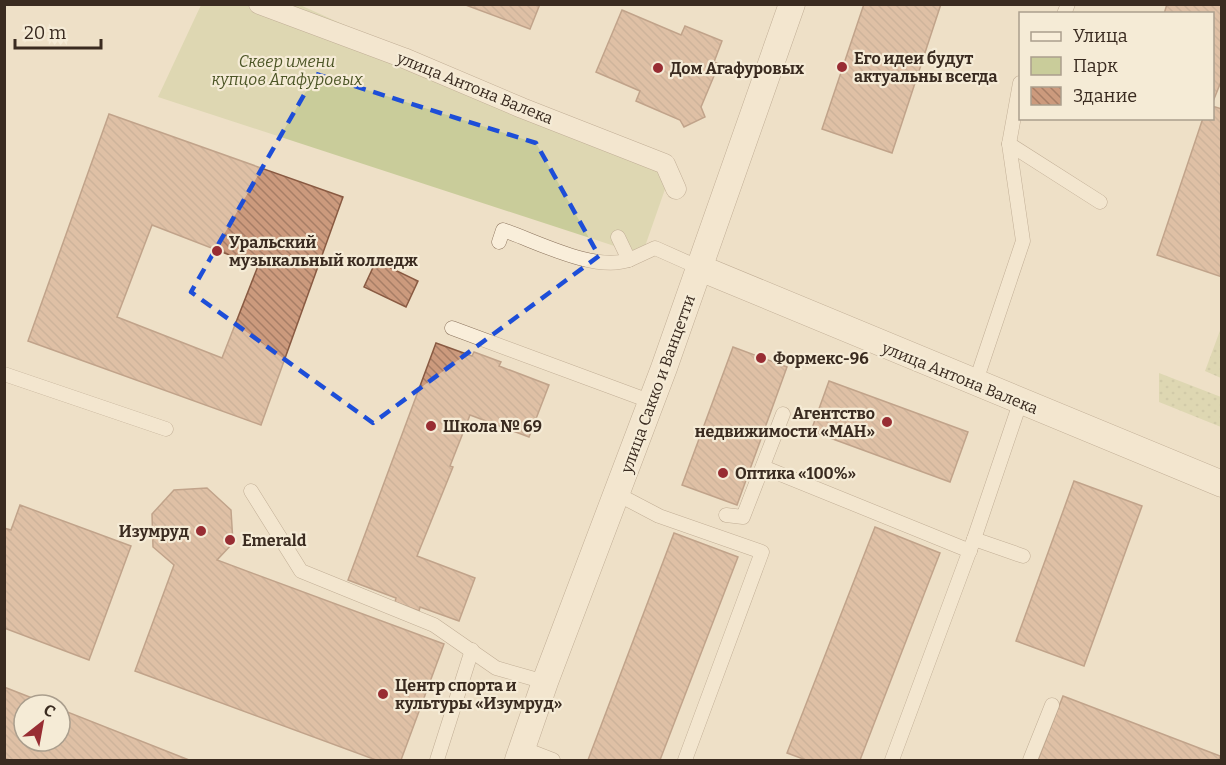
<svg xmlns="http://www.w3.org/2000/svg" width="1226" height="765" viewBox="0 0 1226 765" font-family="Bitter,serif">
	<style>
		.grass { fill: url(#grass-dots) }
		.green { fill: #c9cc9a }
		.building { fill: url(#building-back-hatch); stroke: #895a42; stroke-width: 1.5; fill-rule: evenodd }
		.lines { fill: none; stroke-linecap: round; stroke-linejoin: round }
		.service-casing { stroke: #8a725c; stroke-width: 15 }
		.pedestrian-casing { stroke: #8a725c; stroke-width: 21 }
		.minor-casing { stroke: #8a725c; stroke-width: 27 }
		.service { stroke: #f9eeda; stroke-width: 14 }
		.pedestrian { stroke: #f9eeda; stroke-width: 20 }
		.minor { stroke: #f9eeda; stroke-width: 26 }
		.marked { fill: none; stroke: #1d4ed8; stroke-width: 4.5; stroke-dasharray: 12 8; stroke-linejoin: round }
		.poi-dot { fill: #982d33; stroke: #f5ebd6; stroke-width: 2 }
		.labels { text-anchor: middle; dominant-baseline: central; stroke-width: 4.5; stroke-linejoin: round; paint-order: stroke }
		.poi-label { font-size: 16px; font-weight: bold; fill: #3a2b20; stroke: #f5ebd6; text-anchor: start }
		.park-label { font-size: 16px; font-style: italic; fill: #4d5627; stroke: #f5ebd6 }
		.street-label { font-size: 16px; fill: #3a2b20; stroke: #f5ebd6 }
	</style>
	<defs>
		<pattern id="grass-dots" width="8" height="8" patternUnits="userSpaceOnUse" patternTransform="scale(1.5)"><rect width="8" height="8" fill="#c9cc9a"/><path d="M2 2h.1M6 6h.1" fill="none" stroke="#adaf84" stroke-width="1.8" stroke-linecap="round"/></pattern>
		<pattern id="building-back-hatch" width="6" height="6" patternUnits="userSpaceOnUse" patternTransform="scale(1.5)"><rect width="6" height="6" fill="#cc9a7d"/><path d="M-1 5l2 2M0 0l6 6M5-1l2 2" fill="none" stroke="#a77e66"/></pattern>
	</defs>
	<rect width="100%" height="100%" fill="#eee0c7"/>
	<g class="grass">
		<polygon points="1221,328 1221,378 1205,371"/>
		<polygon points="1159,373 1221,397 1221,427 1159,402"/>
	</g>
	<polygon class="green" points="201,5 300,5 671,172 642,255 158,97"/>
	<g class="building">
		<polygon points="463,4 540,4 530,29"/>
		<polygon points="864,4 941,4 892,153 822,129"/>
		<polygon points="1167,4 1222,4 1222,79 1212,104 1212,14 1164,14"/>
		<polygon points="622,10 681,35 685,26 722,41 714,62 719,64 701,107 705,117 684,127 680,120 636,101 640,91 596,72"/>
		<polygon points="1212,106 1222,109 1222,277 1157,255 1203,118 1212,118"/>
		<path d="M109,114L343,197L261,425L28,341ZM152,225L258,266L222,358L117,317Z"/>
		<polygon points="376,261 418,281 406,307 364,287"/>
		<polygon points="436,343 472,356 474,352 501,362 499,366 549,385 529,437 470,415 450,466 453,467 417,556 475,578 459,621 420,607 419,611 395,602 396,598 348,580"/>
		<polygon points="733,347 787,367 737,505 682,485"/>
		<polygon points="829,381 968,432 950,482 811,431"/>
		<polygon points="1074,481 1142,506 1084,666 1016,641"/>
		<polygon points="207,488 231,510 233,543 217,560 444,644 401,760 376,760 135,671 174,565 153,547 152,514 174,490"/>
		<polygon points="20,505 131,546 89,660 4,628 4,528 11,530"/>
		<polygon points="875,527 940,553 860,760 806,760 787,753"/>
		<polygon points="674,533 738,557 660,760 588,760"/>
		<polygon points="4,687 50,705 24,705 24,741 60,741 60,709 189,760 10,760 4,758"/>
		<polygon points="1063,696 1220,756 1219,760 1038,760"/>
	</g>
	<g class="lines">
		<defs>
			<g id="service">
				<polyline points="1064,14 1068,4"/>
				<polyline points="1009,144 1100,202"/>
				<polyline points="618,237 629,260 655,248 700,268"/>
				<path d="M499,242L503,230C538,242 594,272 629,260"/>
				<polyline points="452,328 652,402"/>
				<polyline points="4,374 166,429"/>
				<polyline points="975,384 1023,241 1009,144 1020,83"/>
				<polyline points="763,467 970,551"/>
				<polyline points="251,491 301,571 434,625 496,668 545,682"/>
				<polyline points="617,494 659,516 762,552 685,760"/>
				<polyline points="726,515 743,517 783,414"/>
				<polyline points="974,539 1023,556"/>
				<polyline points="522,748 553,760"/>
				<polyline points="437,760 472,650"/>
				<polyline points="892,760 974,539 1020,403"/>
				<polyline points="1030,760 1052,705"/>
			</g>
			<polyline id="pedestrian" points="259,4 404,58 522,108 665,164 676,189"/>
			<g id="minor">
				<polyline points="700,268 1222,484"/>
				<polyline points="518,760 545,682 664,368 792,4"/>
			</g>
		</defs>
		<use href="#service" class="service-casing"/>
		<use href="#pedestrian" class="pedestrian-casing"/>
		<use href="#minor" class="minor-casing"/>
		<use href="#service" class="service"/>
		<use href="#pedestrian" class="pedestrian"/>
		<use href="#minor" class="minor"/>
	</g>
	<path d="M0 0H1226V765H0ZM316,74L536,143L599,256L373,423L191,292Z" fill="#eee0c7" fill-opacity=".55" fill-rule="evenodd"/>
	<path class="marked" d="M316,74L536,143L599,256L373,423L191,292Z"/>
	<g class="poi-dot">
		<circle cx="842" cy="67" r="6"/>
		<circle cx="658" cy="68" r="6"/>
		<circle cx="217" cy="251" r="6"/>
		<circle cx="761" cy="358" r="6"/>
		<circle cx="887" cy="422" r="6"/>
		<circle cx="431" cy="426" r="6"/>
		<circle cx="723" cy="473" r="6"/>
		<circle cx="201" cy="531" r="6"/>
		<circle cx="230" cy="540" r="6"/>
		<circle cx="383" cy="694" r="6"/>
	</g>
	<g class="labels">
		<g class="poi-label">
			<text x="854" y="58">Его идеи будут<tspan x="854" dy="18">актуальны всегда</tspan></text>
			<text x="670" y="68">Дом Агафуровых</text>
			<text x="229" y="242">Уральский<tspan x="229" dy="18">музыкальный колледж</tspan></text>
			<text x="773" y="358">Формекс-96</text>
			<text x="875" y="413" text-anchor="end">Агентство<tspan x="875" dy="18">недвижимости «МАН»</tspan></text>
			<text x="443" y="426">Школа № 69</text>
			<text x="735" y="473">Оптика «100%»</text>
			<text x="189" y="531" text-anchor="end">Изумруд</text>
			<text x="242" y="540">Emerald</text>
			<text x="395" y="685">Центр спорта и<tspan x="395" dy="18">культуры «Изумруд»</tspan></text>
		</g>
		<g class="park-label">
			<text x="287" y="61">Сквер имени<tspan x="287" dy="18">купцов Агафуровых</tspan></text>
		</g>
		<g class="street-label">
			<text transform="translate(475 88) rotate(22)">улица Антона Валека</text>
			<text transform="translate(960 378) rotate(22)">улица Антона Валека</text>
			<text transform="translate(658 384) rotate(-70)">улица Сакко и Ванцетти</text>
		</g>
	</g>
	<rect width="1226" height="765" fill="none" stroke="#3a2b20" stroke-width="12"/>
	<rect x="1019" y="12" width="195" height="108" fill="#f5ebd6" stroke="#aa9e8d" stroke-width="1.5"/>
	<rect x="1031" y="32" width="30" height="9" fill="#f9eeda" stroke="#aa9e8d" stroke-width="1.5"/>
	<text x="1073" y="42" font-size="18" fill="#3a2b20">Улица</text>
	<rect x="1031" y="57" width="30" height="18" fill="#c9cc9a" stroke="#aa9e8d" stroke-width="1.5"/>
	<text x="1073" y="72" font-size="18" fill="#3a2b20">Парк</text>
	<rect x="1031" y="87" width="30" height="18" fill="url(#building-back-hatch)" stroke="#aa9e8d" stroke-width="1.5"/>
	<text x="1073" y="102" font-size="18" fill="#3a2b20">Здание</text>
	<g transform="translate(42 723) rotate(31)"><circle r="28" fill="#f5ebd6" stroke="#aa9e8d" stroke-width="1.5"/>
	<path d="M0-4.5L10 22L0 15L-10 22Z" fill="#982d33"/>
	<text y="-9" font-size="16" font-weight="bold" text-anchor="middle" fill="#3a2b20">С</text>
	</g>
	<path d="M15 39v9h86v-9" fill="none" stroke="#3a2b20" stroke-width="3"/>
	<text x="24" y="39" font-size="18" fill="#3a2b20" stroke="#f5ebd6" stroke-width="4.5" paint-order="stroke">20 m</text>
</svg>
